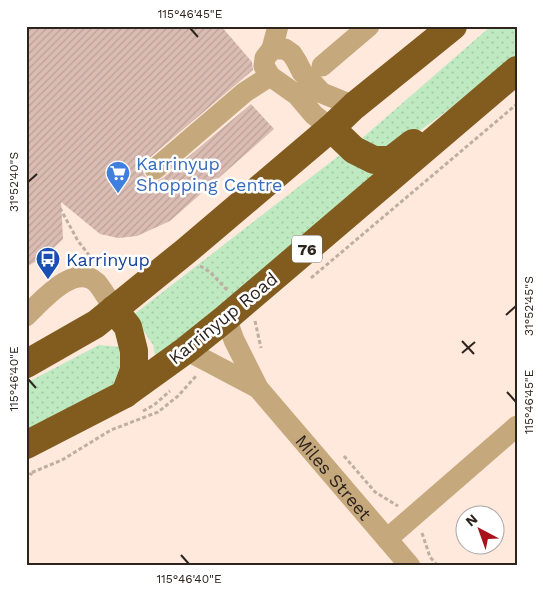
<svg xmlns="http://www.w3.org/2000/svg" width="543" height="592" viewBox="0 0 543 592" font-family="'Work Sans',sans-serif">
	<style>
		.green { fill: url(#green-dots) }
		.building { fill: url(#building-hatch) }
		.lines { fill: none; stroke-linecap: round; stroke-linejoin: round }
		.path { stroke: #bfaea3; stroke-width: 3; stroke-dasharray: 4 2.5; stroke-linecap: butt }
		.minor { stroke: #c6a87d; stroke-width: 21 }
		.highway { stroke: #825c1e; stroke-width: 28 }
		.ticks { fill: none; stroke: #2e241e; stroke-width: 2 }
		.labels { text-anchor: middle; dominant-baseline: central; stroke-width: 5; stroke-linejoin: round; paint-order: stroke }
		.shield { fill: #fff; stroke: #6d6662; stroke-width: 1 }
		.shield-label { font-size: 16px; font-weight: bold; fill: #2e241e }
		.shop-label { font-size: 18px; fill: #366cbe; stroke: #fff; text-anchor: start }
		.transit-label { font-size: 18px; fill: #164399; stroke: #fff; text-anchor: start }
		.street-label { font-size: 18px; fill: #2e241e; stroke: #fff }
		.neatline { fill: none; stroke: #2e241e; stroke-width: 2 }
		.ticks-label { font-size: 12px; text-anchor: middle; fill: #2e241e }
	</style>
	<defs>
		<pattern id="green-dots" width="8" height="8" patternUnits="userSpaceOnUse" patternTransform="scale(1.25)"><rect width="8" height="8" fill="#bfeac1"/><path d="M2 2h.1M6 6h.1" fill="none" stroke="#a4c9a5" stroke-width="1.8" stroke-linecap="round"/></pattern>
		<pattern id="building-hatch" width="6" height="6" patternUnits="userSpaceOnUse" patternTransform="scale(1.25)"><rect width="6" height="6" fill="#dabcb3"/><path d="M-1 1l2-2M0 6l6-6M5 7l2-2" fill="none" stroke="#bba19a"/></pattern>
	</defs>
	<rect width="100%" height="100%" fill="#fee9dc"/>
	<g class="green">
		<polygon points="491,26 517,26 517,59 387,155 360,140"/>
		<polygon points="341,154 380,174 156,360 153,345 133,315"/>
		<polygon points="99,345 121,347 122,380 26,432 26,383"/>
	</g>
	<polygon class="building" points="26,26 221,26 252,62 253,70 147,160 143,165 143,172 146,177 150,181 157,181 163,178 251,104 274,129 170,221 137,236 118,238 100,234 61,202 63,239 44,257 26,267"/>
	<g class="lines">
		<g class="path">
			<polyline points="60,208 78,241 93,260"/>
			<polyline points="200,266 210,272 227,290"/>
			<polyline points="311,278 517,104"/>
			<polyline points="255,321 261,348"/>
			<polyline points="143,411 154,405 170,391"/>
			<polyline points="344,456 375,492 398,506"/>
			<polyline points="26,475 62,460 111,430 158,412 178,396 196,376"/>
			<polyline points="26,480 32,473"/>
			<polyline points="422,533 430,557 438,566"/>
		</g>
		<g class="minor">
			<polyline points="272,49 278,26"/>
			<polyline points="322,66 369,26"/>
			<polyline points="331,128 314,115 297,95 270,76 264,66 265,58 272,49 285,49 292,54 297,62 302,72 322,93 354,106"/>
			<polyline points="155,169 245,92 270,76"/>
			<path d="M26,316C41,302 75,261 97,283C103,290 109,301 114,309"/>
			<path id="s1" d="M226,318L234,340L258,388L410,566"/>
			<polyline points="186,350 258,388"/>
			<polyline points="387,539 517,426"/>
		</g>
		<g class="highway">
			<polyline points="331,128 354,150 374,160 391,160 413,143"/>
			<polyline points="114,309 128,327 134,351 134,370 125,394"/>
			<polyline points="26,364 96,324 186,251 331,128 354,106 453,26"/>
			<polyline points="26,445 125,394 186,350 226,318 517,70"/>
		</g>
	</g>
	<path class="ticks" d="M190,28L198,37M28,182L37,174M506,315L516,306M462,341L474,354M462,353L475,342M28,379L36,388M507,392L516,402M181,555L189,564"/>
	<defs>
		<symbol id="supermarket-pin" viewBox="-11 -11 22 30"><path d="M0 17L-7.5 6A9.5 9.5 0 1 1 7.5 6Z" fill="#3f7fe0" stroke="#fff"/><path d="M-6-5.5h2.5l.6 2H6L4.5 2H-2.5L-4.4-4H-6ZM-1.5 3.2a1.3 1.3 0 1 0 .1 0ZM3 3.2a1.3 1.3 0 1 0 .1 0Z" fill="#fff"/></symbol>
		<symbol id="bus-pin" viewBox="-11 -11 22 30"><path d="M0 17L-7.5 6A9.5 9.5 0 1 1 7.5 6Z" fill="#1a4fb4" stroke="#fff"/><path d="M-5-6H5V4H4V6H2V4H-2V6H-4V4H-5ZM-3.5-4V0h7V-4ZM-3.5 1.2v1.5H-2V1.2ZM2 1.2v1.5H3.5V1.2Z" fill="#fff"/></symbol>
	</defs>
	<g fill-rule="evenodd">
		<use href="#supermarket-pin" x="104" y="159" width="28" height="38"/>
		<use href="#bus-pin" x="34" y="245" width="28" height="38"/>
	</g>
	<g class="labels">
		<rect class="shield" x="292" y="235.5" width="30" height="27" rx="4"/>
		<g class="shield-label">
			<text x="307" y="249">76</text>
		</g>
		<g class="shop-label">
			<text x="136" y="163">Karrinyup<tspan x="136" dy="21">Shopping Centre</tspan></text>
		</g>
		<g class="transit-label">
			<text x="66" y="259">Karrinyup</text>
		</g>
		<g class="street-label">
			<text transform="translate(223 318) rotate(-39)">Karrinyup Road</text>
			<text stroke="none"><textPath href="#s1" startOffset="194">Miles Street</textPath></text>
		</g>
	</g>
	<rect width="543" height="592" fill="none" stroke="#ffffff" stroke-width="55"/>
	<g transform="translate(480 530) rotate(319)"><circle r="24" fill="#ffffff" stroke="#aba7a5"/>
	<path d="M0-4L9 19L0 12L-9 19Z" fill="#a8121a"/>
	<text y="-8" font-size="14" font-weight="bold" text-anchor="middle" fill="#2e241e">N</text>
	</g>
	<rect x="28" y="28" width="488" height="536" class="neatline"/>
	<g class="ticks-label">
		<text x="190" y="18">115°46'45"E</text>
		<text transform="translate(14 182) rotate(-90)" y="4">31°52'40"S</text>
		<text transform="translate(529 306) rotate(-90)" y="4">31°52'45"S</text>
		<text transform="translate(14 379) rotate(-90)" y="4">115°46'40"E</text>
		<text transform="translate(529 402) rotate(-90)" y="4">115°46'45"E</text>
		<text x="189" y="583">115°46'40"E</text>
	</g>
</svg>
